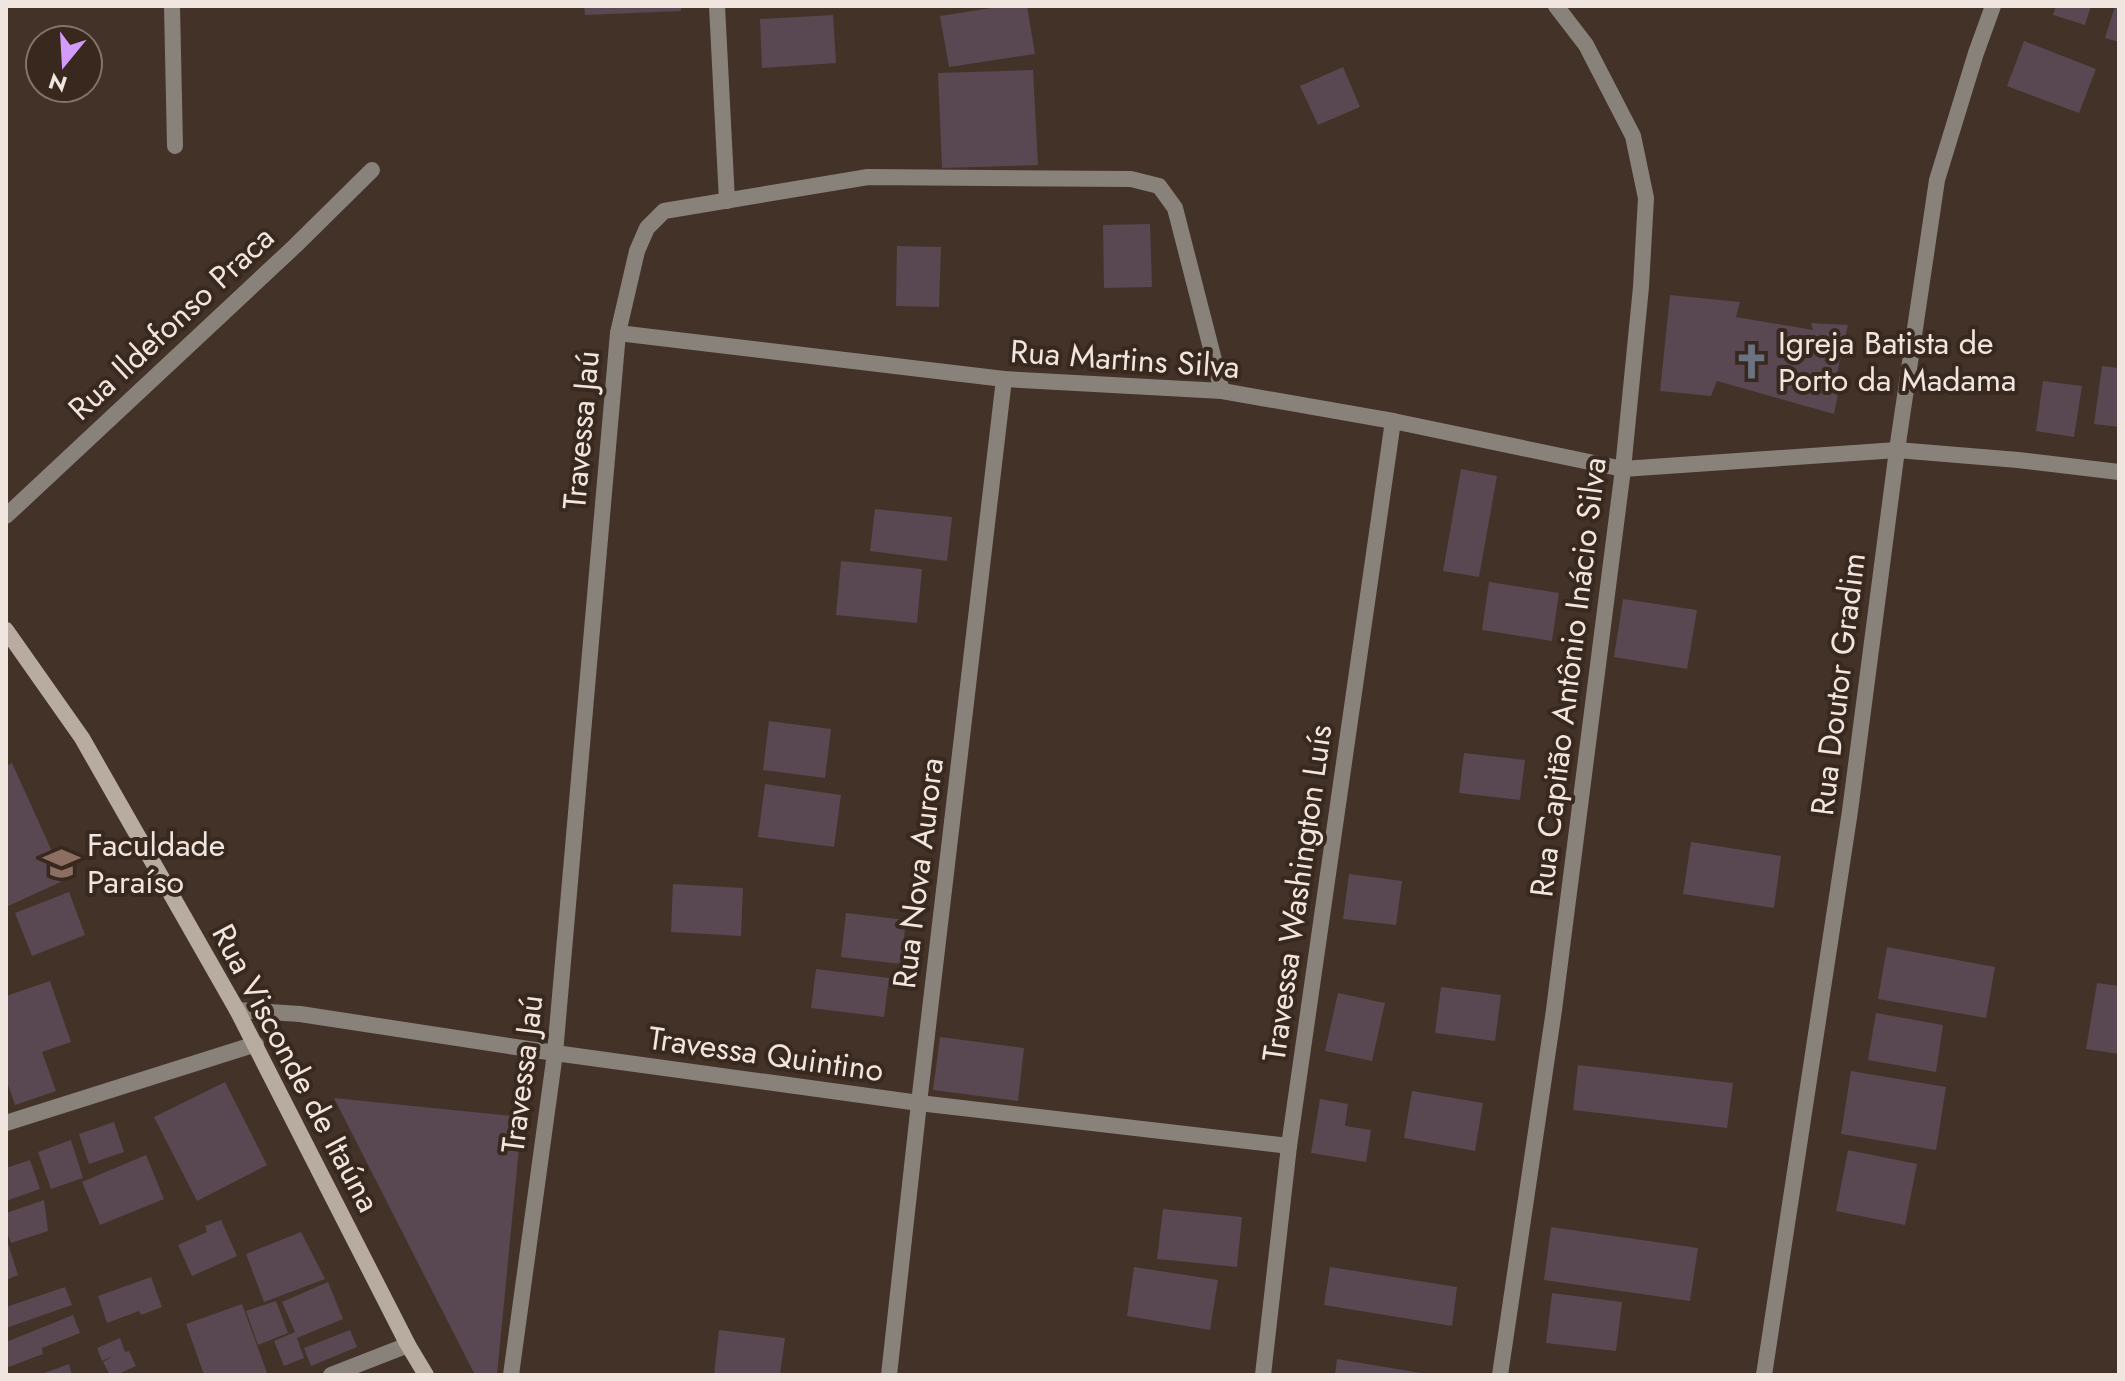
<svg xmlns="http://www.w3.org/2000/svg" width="2125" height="1381" viewBox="0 0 2125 1381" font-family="Jost,sans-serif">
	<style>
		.building { fill: #594752 }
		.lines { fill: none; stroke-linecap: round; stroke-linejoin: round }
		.minor { stroke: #89827b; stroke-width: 16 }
		.tertiary { stroke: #89827b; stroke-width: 16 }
		.secondary { stroke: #b8aca1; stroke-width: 16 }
		.labels { text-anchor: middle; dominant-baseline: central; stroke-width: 8; stroke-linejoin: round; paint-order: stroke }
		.street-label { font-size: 32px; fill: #f1e6df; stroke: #38281e }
		.poi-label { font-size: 32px; fill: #f1e6df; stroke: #38281e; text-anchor: start }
	</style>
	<rect width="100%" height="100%" fill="#433228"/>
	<g class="building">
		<polygon points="584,6 681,6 681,11 585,15"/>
		<polygon points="1004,6 1027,6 1035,54 949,67 940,16"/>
		<polygon points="2056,6 2091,6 2085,25 2053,15"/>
		<polygon points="2115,6 2119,6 2119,42 2105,38"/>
		<polygon points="833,15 836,63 762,68 760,19"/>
		<polygon points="2024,41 2096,69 2079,113 2007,86"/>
		<polygon points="1343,67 1360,107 1318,125 1300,86"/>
		<polygon points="1033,70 1038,165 942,168 938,73"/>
		<polygon points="1150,224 1152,287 1104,288 1103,225"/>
		<polygon points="897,246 941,247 939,307 896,306"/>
		<polygon points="1670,295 1740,302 1736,317 1813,330 1811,323 1848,325 1837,373 1842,374 1834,414 1717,381 1711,396 1660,391"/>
		<polygon points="2102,366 2119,368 2119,427 2094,424"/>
		<polygon points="2043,381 2082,386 2074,437 2036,431"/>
		<polygon points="1461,469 1497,476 1479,577 1443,571"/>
		<polygon points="875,509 952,517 947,561 870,551"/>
		<polygon points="841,561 922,569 917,623 836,615"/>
		<polygon points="1489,582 1559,593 1552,641 1482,630"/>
		<polygon points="1623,599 1697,610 1687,669 1614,657"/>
		<polygon points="769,721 831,729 825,778 763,770"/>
		<polygon points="1464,753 1525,760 1520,800 1459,793"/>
		<polygon points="12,763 65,880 6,907 6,766"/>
		<polygon points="765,784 841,795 834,847 758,837"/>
		<polygon points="1691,842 1781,856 1774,908 1683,894"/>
		<polygon points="1349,874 1402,881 1396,925 1343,919"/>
		<polygon points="673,884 743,888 741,936 671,932"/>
		<polygon points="69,892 85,935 32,956 15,913"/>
		<polygon points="846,913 906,920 901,964 841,957"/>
		<polygon points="1887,947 1995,967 1986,1018 1878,999"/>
		<polygon points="816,969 889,978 884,1017 811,1008"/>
		<polygon points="50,981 71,1042 42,1052 56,1091 15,1105 6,1079 6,996"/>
		<polygon points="2097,983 2119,986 2119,1054 2086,1049"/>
		<polygon points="1441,987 1501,995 1495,1041 1435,1033"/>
		<polygon points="1338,993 1385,1003 1372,1061 1325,1051"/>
		<polygon points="1876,1013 1943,1025 1936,1072 1868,1060"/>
		<polygon points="940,1037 1024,1048 1018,1101 933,1090"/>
		<polygon points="1578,1065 1733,1083 1727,1128 1573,1110"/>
		<polygon points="1851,1071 1946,1087 1936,1150 1841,1134"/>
		<polygon points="225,1082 267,1165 197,1201 154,1117"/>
		<polygon points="1412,1091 1483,1103 1475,1151 1404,1138"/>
		<polygon points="334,1098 522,1117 497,1375 475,1375"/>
		<polygon points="1320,1099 1348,1104 1345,1126 1371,1130 1366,1162 1311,1153"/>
		<polygon points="114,1122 124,1152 89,1164 79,1134"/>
		<polygon points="71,1140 83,1178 51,1189 38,1152"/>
		<polygon points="1848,1150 1917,1164 1905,1225 1836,1211"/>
		<polygon points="146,1155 164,1199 100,1225 82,1182"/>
		<polygon points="30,1160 40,1189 6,1201 6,1168"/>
		<polygon points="44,1200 48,1231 11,1243 6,1230 6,1213"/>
		<polygon points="1163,1209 1242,1217 1237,1267 1157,1259"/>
		<polygon points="221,1220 237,1256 192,1276 178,1245 207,1232 205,1226"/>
		<polygon points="1551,1227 1698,1248 1690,1301 1544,1280"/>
		<polygon points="301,1232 325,1279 264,1302 246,1254"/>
		<polygon points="7,1240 18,1275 6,1280 6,1241"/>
		<polygon points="1134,1267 1218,1280 1210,1330 1127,1316"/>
		<polygon points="1330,1267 1457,1287 1452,1326 1324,1305"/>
		<polygon points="151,1277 162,1307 141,1315 139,1311 107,1323 98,1296"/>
		<polygon points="328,1282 343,1319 297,1338 304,1358 284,1366 274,1341 295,1332 282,1302"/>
		<polygon points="65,1287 72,1305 6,1328 6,1307"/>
		<polygon points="1552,1293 1622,1302 1616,1351 1546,1343"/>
		<polygon points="276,1301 288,1333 258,1345 246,1311"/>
		<polygon points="242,1304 267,1373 260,1375 204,1375 186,1324"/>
		<polygon points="73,1315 80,1333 42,1348 43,1354 6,1368 6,1342"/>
		<polygon points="350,1330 357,1347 311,1366 304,1348"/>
		<polygon points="719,1330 785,1338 780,1375 714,1375"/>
		<polygon points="120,1338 125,1352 129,1351 136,1366 116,1375 110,1375 103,1362 113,1356 102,1361 97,1348"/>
		<polygon points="1337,1359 1421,1373 1421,1375 1335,1375"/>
		<polygon points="69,1364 72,1375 39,1375"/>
	</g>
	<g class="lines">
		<g class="minor">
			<polyline points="172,6 175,146"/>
			<polyline points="717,6 727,201"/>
			<polyline points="618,333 1004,379 1222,391 1393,421 1623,469 1897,450 2018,460 2119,472"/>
			<polyline points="6,516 295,246 372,170"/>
			<polyline points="237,1010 300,1014 555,1053 919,1103 1289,1146"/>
			<polyline points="6,1123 256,1044"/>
			<polyline points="331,1375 408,1345"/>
			<polyline points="511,1375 555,1053 618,333 637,251 647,228 664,211 868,177 1131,179 1159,186 1175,208 1222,391"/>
			<polyline points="889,1375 919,1103 1004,379"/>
			<polyline points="1263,1375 1289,1146 1393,421"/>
			<polyline points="1500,1375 1554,1010 1623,469 1641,287 1646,198 1633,136 1586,45 1556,6"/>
		</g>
		<polyline class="tertiary" points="1764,1375 1850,811 1897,450 1937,180 1976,53 1993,6"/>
		<polyline class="secondary" points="6,630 82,738 237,1010 408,1345 426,1375"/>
	</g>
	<defs>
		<symbol id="church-bare" viewBox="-9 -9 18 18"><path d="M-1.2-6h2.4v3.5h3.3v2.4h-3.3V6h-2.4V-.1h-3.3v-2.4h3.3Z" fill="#6b7280" stroke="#38281e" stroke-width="2.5" paint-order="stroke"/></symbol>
		<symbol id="university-bare" viewBox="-9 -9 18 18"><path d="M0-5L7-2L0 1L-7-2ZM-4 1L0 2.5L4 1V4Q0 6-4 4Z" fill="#8d6e63" stroke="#38281e" stroke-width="2.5" paint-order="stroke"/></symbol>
	</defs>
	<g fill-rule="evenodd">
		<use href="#church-bare" x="1726" y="336" width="51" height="51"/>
		<use href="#university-bare" x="36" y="838" width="51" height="51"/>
	</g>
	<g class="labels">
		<g class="street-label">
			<text transform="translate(171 323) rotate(-43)">Rua Ildefonso Praca</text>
			<text transform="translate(1125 359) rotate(4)">Rua Martins Silva</text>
			<text transform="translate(581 430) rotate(-85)">Travessa Jaú</text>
			<text transform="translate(1568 677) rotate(-83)">Rua Capitão Antônio Inácio Silva</text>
			<text transform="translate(1838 684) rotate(-83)">Rua Doutor Gradim</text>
			<text transform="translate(918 873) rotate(-83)">Rua Nova Aurora</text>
			<text transform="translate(1297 893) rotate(-82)">Travessa Washington Luís</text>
			<text transform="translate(766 1054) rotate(8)">Travessa Quintino</text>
			<text transform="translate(296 1068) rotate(62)">Rua Visconde de Itaúna</text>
			<text transform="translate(522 1074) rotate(-83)">Travessa Jaú</text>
		</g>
		<g class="poi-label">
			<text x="1778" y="343">Igreja Batista de<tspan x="1778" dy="37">Porto da Madama</tspan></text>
			<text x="87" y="845">Faculdade<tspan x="87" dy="37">Paraíso</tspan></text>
		</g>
	</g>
	<rect width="2125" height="1381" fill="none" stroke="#f1e6df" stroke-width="16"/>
	<g transform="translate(64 64) rotate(198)"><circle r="38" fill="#38281e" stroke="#82746b" stroke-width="2"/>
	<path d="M0-6L14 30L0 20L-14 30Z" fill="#d39cfc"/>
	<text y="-12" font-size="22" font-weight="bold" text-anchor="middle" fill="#f1e6df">N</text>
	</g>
</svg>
